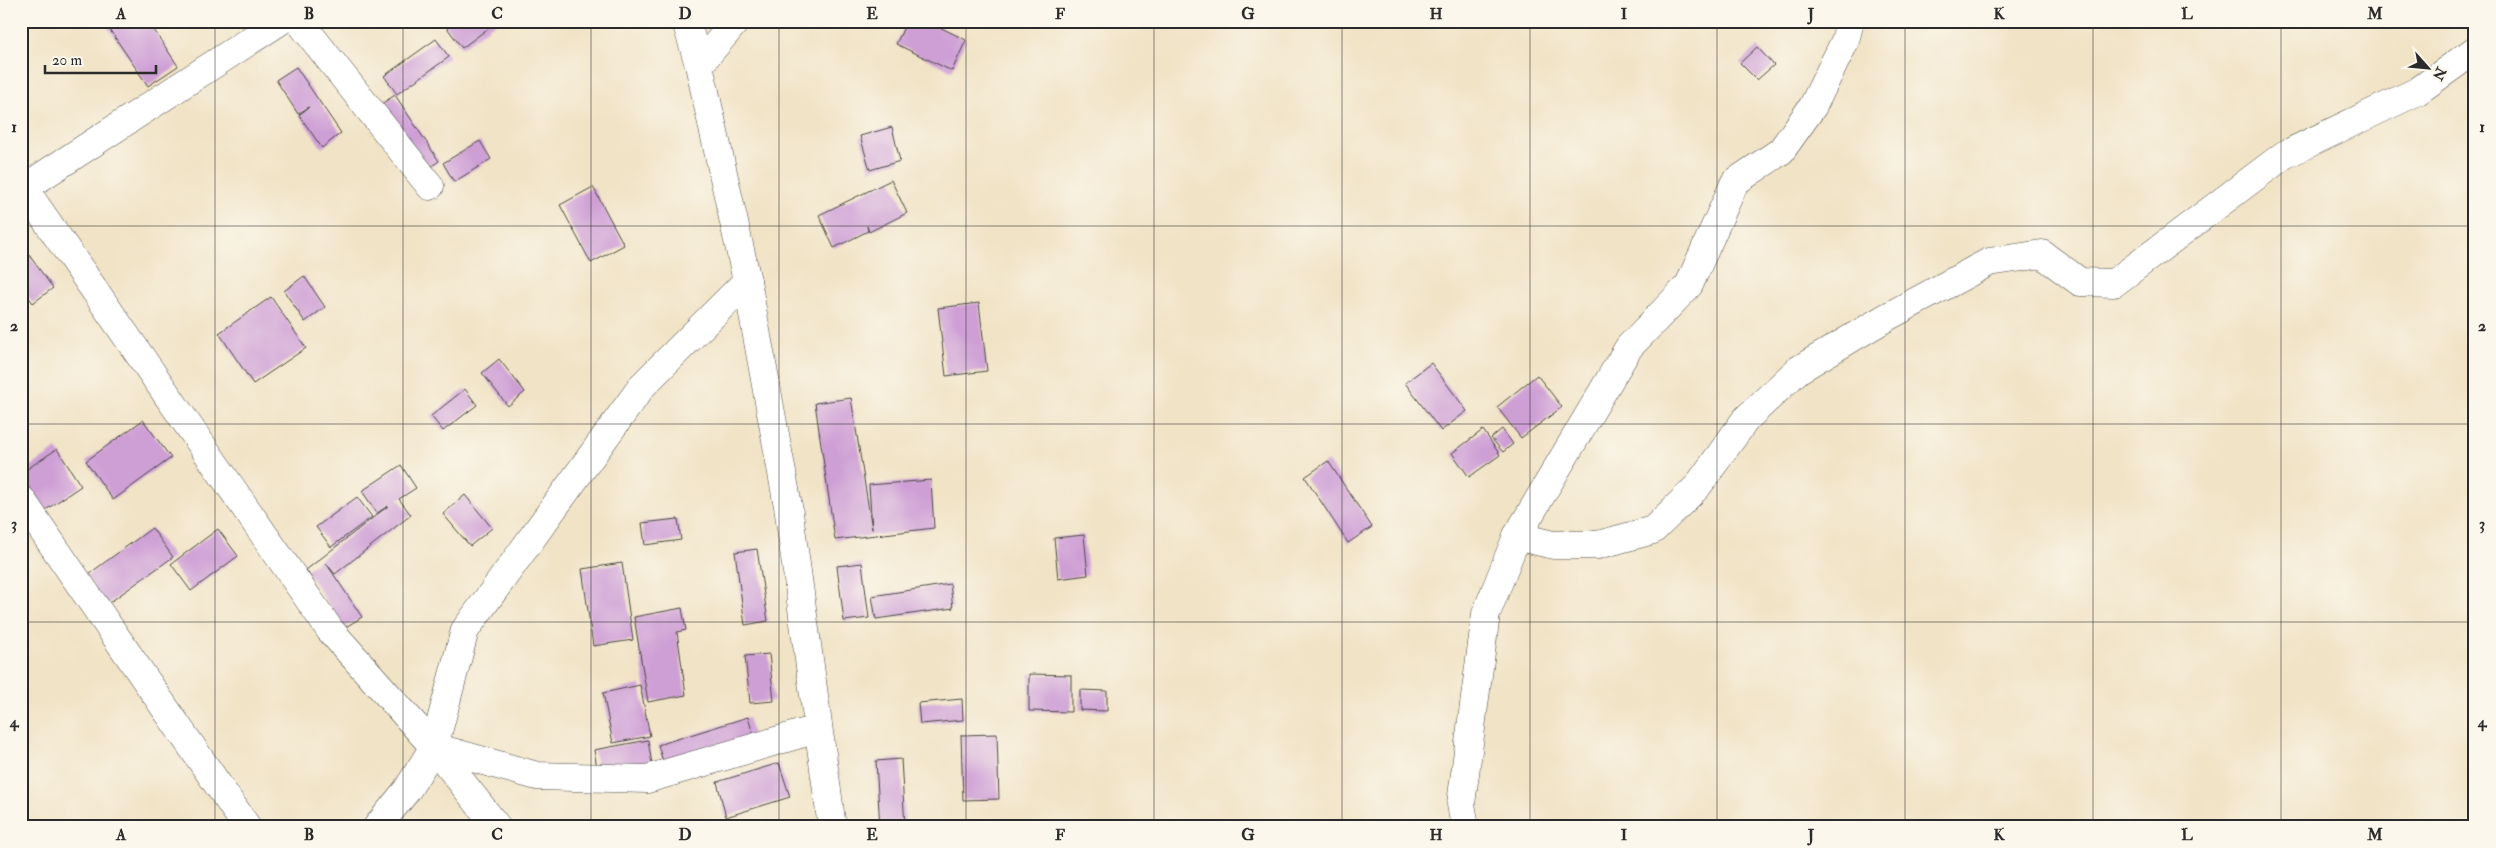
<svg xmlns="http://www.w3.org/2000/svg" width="2496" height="848" viewBox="0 0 2496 848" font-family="'IM FELL Double Pica',serif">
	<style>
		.building { fill: #ce9fd5 }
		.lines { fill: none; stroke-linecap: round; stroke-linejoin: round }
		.minor-casing { stroke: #494742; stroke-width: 29 }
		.minor { stroke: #fff; stroke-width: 28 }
		.grid { fill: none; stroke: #2b2b2b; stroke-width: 1; stroke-opacity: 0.55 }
		.neatline { fill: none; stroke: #2b2b2b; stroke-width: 2 }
		.grid-label { font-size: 16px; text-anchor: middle; font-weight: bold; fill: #2b2b2b }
	</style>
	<rect width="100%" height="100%" fill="#fbf7ec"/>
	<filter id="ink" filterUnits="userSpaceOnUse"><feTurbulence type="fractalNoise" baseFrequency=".02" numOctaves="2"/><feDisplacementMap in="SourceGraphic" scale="10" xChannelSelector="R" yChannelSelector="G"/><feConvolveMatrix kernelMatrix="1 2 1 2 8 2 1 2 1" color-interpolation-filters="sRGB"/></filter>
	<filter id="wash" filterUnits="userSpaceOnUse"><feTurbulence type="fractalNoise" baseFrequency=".0096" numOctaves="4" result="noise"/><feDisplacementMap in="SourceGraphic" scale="20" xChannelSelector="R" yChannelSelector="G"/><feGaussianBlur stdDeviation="1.12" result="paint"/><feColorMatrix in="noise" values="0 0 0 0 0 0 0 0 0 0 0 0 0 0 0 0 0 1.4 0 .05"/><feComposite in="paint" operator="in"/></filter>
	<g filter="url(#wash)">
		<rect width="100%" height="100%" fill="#f1e3c6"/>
		<g id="blocks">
			<g class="building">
				<polygon points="108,21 148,21 178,66 148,86 105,23"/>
				<polygon points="442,21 498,21 462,48"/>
				<polygon points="907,21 927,21 966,40 952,71 896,44"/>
				<polygon points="1796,21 1806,21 1802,27"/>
				<polygon points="436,39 449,57 397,94 384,76"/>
				<polygon points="1757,47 1774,65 1757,80 1740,63"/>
				<polygon points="296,67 341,133 322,148 299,115 309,107 298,114 276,80"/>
				<polygon points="395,95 439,161 422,173 377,107"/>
				<polygon points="892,127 900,161 870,170 860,136"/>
				<polygon points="480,141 491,159 454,182 443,163"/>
				<polygon points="891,180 907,213 869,232 867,226 868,231 834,248 819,215"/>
				<polygon points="593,187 624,245 591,263 560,205"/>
				<polygon points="29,255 53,288 33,303 21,287 21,260"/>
				<polygon points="304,276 325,307 305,322 284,291"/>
				<polygon points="271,297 306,348 253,384 219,333"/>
				<polygon points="979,303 987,371 946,376 938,308"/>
				<polygon points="499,359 525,392 508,406 482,373"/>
				<polygon points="1431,363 1467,411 1441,431 1405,383"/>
				<polygon points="1537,375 1562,407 1521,438 1497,407"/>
				<polygon points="465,389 477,405 443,431 431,416"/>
				<polygon points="851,398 872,529 869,485 931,480 934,528 835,540 815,403"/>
				<polygon points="143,420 171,458 113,500 86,461"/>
				<polygon points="1502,429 1513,444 1503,452 1491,438"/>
				<polygon points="1483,430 1500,455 1469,477 1452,453"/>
				<polygon points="57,449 81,486 41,513 21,483 21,473"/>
				<polygon points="1328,461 1372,527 1348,543 1305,477"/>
				<polygon points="401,465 416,488 399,499 411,515 335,574 326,563 362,617 344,628 306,570 388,506 377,513 362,491"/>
				<polygon points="465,495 492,528 470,546 443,514"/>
				<polygon points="357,497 372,517 331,547 316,527"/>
				<polygon points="678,519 681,540 645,545 642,523"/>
				<polygon points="152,528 173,557 106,605 86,576"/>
				<polygon points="218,529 238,556 191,591 171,564"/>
				<polygon points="1084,535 1088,575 1058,579 1054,538"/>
				<polygon points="757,549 768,621 745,625 735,552"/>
				<polygon points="622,563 633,640 593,646 582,569"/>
				<polygon points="862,563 869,618 844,621 837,566"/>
				<polygon points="950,584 953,608 876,619 872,596"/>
				<polygon points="682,608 686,630 677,632 686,695 648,702 634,617"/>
				<polygon points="769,654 774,701 750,703 745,656"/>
				<polygon points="1029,674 1071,675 1071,712 1029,711"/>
				<polygon points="640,685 650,736 613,743 603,693"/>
				<polygon points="1080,690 1107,691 1107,711 1080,710"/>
				<polygon points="962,699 963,720 920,724 918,703"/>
				<polygon points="748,717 758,751 668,778 658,745"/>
				<polygon points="997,734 999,799 963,800 961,735"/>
				<polygon points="648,740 654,776 600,786 594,750"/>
				<polygon points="901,759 905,827 880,827 876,761"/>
				<polygon points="779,763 790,797 726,817 717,782"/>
			</g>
		</g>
	</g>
	<g filter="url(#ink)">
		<use href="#blocks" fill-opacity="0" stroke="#494742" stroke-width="1"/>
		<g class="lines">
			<defs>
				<g id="minor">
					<polyline points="299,21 430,186"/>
					<polyline points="686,21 699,65 747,281 788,506 832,827"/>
					<polyline points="699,65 736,21"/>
					<polyline points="21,184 330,630 434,747 497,827"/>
					<polyline points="21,190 280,21"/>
					<polyline points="21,499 247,827"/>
					<polyline points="1517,536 1553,545 1598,545 1653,530 1697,487 1746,419 1798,370 1887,317 1989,262 2042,254 2080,282 2114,283 2284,155 2418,91 2475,50"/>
					<polyline points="434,747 537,776 647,779 817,729"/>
					<polyline points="377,827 407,790 434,747 465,630 643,385 747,281"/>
					<polyline points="1465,827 1461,804 1486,614 1517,536 1629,347 1689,285 1735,182 1781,151 1813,106 1845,41 1850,21"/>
				</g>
			</defs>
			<use href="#minor" class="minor-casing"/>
			<use href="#minor" class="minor"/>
		</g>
	</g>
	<path class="grid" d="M215,21V827M403,21V827M591,21V827M779,21V827M966,21V827M1154,21V827M1342,21V827M1530,21V827M1717,21V827M1905,21V827M2093,21V827M2281,21V827M21,226H2475M21,424H2475M21,622H2475"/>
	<rect width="2496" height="848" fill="none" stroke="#fbf7ec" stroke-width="55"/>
	<g transform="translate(2428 68) rotate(117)" stroke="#fbf7ec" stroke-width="4" paint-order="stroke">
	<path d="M0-4L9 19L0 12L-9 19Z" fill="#2b2b2b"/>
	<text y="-8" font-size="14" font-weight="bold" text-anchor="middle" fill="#2b2b2b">N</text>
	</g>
	<path d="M45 65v8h111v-8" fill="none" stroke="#2b2b2b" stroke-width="2.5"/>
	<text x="52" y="65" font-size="15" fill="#2b2b2b" stroke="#fbf7ec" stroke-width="4" paint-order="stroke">20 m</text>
	<rect x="28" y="28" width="2440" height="792" class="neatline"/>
	<g class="grid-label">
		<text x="121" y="19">A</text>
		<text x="309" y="19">B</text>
		<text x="497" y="19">C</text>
		<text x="685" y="19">D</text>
		<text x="872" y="19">E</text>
		<text x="1060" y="19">F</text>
		<text x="1248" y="19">G</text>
		<text x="1436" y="19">H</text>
		<text x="1624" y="19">I</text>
		<text x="1811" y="19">J</text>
		<text x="1999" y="19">K</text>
		<text x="2187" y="19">L</text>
		<text x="2375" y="19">M</text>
		<text x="14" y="132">1</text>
		<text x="2482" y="132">1</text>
		<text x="14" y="331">2</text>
		<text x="2482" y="331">2</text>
		<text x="14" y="529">3</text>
		<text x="2482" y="529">3</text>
		<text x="14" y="727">4</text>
		<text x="2482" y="727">4</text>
		<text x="121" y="840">A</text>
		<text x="309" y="840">B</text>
		<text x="497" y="840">C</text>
		<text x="685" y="840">D</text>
		<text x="872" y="840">E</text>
		<text x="1060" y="840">F</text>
		<text x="1248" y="840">G</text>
		<text x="1436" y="840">H</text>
		<text x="1624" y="840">I</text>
		<text x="1811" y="840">J</text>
		<text x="1999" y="840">K</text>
		<text x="2187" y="840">L</text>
		<text x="2375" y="840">M</text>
	</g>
</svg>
